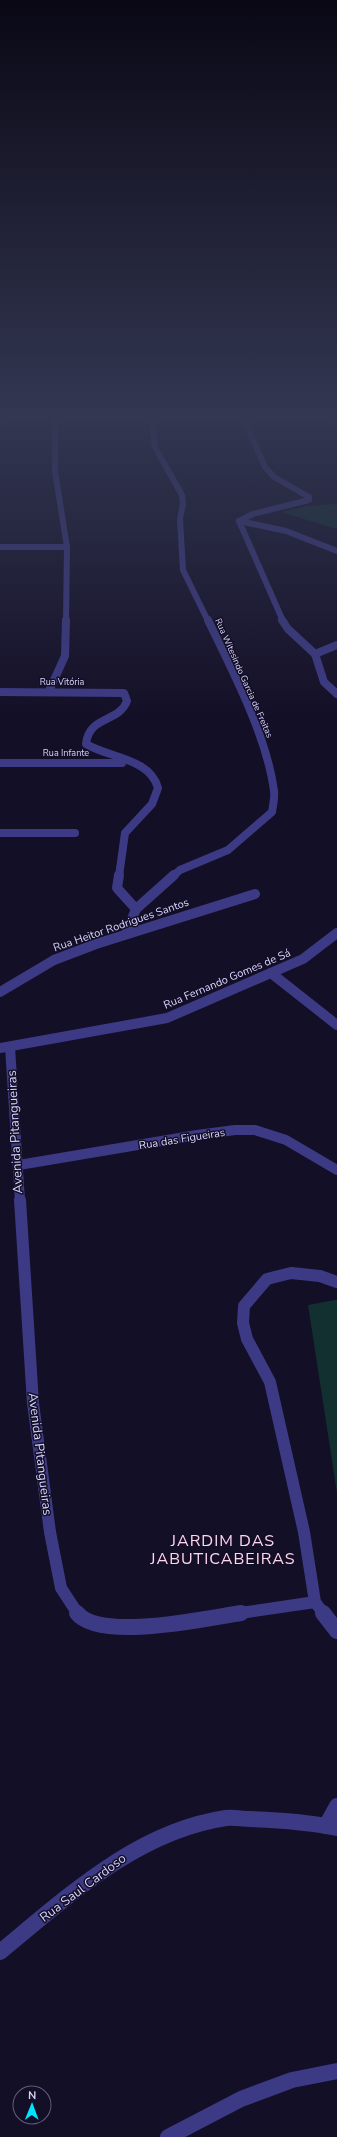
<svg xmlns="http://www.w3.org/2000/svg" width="337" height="2137" viewBox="0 0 337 2137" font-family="'Nunito Sans',sans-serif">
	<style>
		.green { fill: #12302f }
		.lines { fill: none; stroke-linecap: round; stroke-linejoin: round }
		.lane { stroke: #3d3a85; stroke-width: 6 }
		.street-far4 { stroke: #3d3a85; stroke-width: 6 }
		.street-far3 { stroke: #3d3a85; stroke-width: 8 }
		.street-far2 { stroke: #3d3a85; stroke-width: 10 }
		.street-far1 { stroke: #3d3a85; stroke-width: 12 }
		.street { stroke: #3d3a85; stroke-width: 16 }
		.labels { text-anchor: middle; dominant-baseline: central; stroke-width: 3; stroke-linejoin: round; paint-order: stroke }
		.far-street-label { font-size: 9px; fill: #d9d4ff; stroke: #130f26 }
		.street-label { font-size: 11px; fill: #d9d4ff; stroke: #130f26 }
		.near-street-label { font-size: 13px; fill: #d9d4ff; stroke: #130f26 }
		.near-quarter-label { font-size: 16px; letter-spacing: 1px; fill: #ffd6f0; stroke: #130f26 }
	</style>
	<rect width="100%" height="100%" fill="#130f26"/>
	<g class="green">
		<polygon points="334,504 337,506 337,529 281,512 308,506"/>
		<polygon points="335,1300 337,1300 337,1493 308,1305"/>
	</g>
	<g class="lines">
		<polyline class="lane" points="0,420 8,419"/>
		<g class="street-far4">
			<polyline points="55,419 55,471 67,547 66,621"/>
			<polyline points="152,419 155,447 182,495 183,504 180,519 183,570 208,621"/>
			<polyline points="334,419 337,422"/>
			<polyline points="239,521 253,514 309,500 309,497 274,477 265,467 244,419"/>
			<polyline points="239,521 283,621"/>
			<polyline points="239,521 286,531 337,551"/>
			<polyline points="0,547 67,547"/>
		</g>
		<g class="street-far3">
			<polyline points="282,620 288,629 315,654"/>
			<polyline points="315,654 324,682 337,694"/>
			<polyline points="315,654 337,645"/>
			<polyline points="49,691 65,656 66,620"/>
			<path d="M0,692L124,693L127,701C119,723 89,715 86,744C109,758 150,758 158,788L152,804L125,833L119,876"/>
			<polyline points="0,763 122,763"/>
			<polyline points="0,833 75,833"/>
			<path d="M173,876L180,870L228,850L272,812C273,805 275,797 274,791C267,736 232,670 208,620"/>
		</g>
		<g class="street-far2">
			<polyline points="119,875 117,888 136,909 126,934"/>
			<polyline points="136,909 174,875"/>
			<polyline points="271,973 337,1025"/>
			<polyline points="0,992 54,960 96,944 255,894"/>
			<polyline points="10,1047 20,1201"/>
			<polyline points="0,1048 167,1018 303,959 337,933"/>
			<polyline points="19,1165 197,1135 235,1130 255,1130 286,1140 337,1170"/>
		</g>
		<g class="street-far1">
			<polyline points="20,1200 33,1403 50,1532 61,1588 78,1614"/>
			<polyline points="234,1614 315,1602"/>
			<polyline points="324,1614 315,1602 304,1532 270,1382 247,1339 243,1323 244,1306 267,1279 291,1273 320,1276 337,1282"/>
		</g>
		<g class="street">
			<path d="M77,1613C100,1642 207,1618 241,1613"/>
			<polyline points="323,1613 337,1631"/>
			<polyline points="326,1826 337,1806"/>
			<path d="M0,1952C67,1897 137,1831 226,1818C234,1817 242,1819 250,1819C279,1820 308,1822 337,1828"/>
			<polyline points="168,2137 241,2099 292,2080 337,2071"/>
		</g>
	</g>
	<linearGradient id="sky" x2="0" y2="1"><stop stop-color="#0a0815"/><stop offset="0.58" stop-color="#333752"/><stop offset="1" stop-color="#333752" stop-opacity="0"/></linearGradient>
	<rect width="337" height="718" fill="url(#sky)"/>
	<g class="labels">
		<g class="far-street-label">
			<text transform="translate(244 678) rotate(66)">Rua Witesindo Garcia de Freitas</text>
			<text x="62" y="682">Rua Vitória</text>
			<text x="66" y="753">Rua Infante</text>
		</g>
		<g class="street-label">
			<text transform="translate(121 925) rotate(-19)">Rua Heitor Rodrigues Santos</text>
			<text transform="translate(227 979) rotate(-23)">Rua Fernando Gomes de Sá</text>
			<text transform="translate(182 1139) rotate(-9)">Rua das Figueiras</text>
		</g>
		<g class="near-street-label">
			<text transform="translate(15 1132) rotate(-93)">Avenida Pitangueiras</text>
			<text transform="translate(40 1454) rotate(83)">Avenida Pitangueiras</text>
			<text transform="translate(83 1888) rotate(-37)">Rua Saul Cardoso</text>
		</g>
		<g class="near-quarter-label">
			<text x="223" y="1541">JARDIM DAS<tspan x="223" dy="18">JABUTICABEIRAS</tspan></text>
		</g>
	</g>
	<g transform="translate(32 2105) rotate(1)"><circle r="19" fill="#130f26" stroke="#625e7d"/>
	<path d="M0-3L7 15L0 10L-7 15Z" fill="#00e5ff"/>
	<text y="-6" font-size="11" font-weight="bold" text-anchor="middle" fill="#d9d4ff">N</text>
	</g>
</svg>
